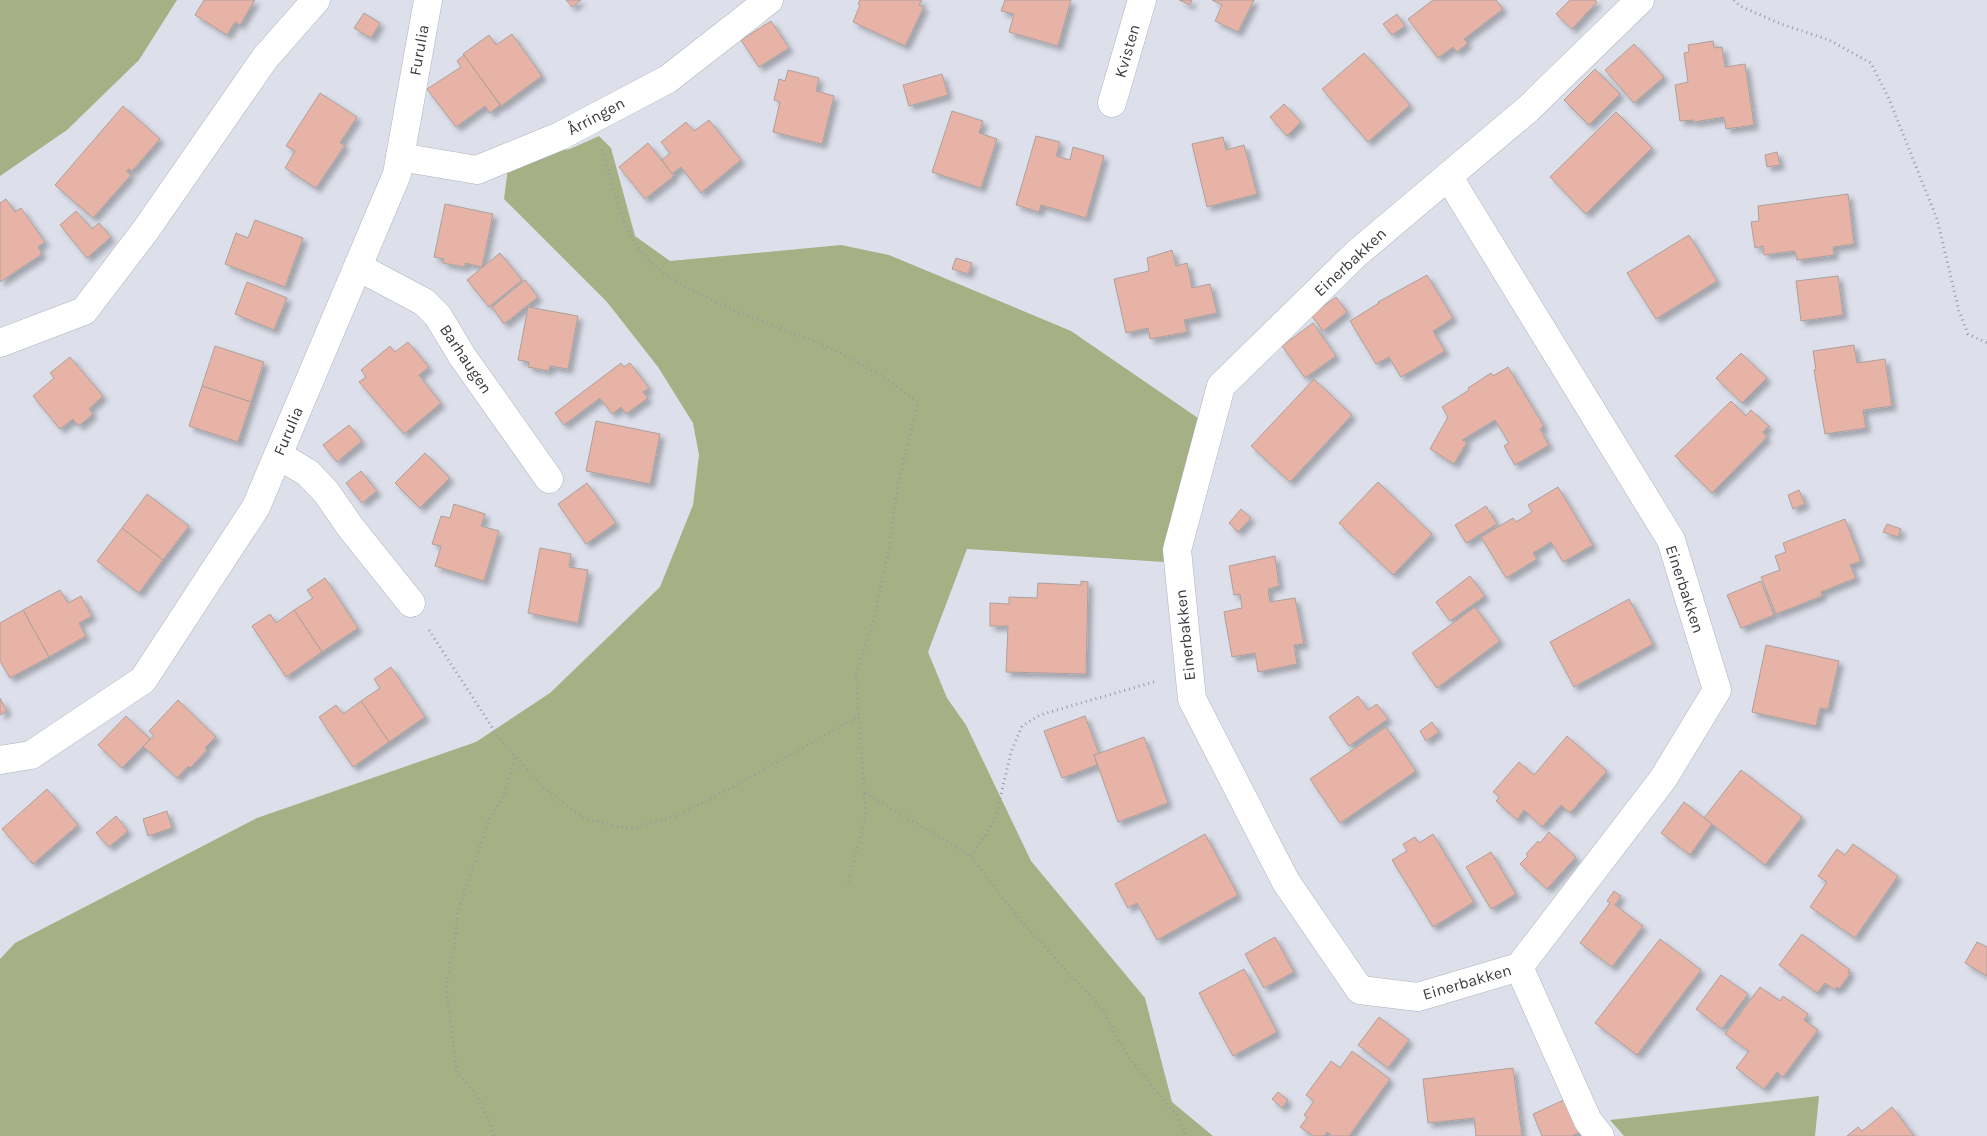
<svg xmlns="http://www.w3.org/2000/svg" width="1987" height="1136" viewBox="0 0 1987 1136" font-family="Karla,sans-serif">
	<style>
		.forest { fill: #a5b184 }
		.building { fill: #e7b3a6; stroke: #aca09d; filter: url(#shadow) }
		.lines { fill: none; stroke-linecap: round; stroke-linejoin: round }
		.minor-casing { stroke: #afb2bc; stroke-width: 29 }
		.path { stroke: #989aa2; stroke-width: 3; stroke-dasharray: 1 4; stroke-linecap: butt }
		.minor { stroke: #fff; stroke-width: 28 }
		.labels { text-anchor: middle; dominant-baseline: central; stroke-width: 4; stroke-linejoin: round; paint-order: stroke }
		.street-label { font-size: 16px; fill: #3b3c40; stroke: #fff }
	</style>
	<defs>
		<filter id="shadow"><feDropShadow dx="4.5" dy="4.5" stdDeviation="2.5" flood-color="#0004"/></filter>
	</defs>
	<rect width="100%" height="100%" fill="#dde0eb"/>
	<g class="forest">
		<polygon points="0,0 177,0 139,60 67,130 0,176"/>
		<polygon points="599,136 611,148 635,236 670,261 841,245 889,255 1071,331 1214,429 1179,563 967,549 928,652 947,698 966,725 1031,861 1145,998 1172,1102 1213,1136 0,1136 0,959 15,943 257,818 476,742 550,693 660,587 693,505 699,455 693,423 658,367 607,302 504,199 508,168 521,158 570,149"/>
		<polygon points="1819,1096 1815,1136 1624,1136 1610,1120"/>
	</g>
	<g class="building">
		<polygon points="204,0 255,0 240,25 235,22 227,35 195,15"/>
		<polygon points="566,0 581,0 572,7"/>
		<polygon points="860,0 922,0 919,5 924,7 905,46 853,22 860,5 858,4"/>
		<polygon points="1005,0 1071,0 1058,46 1009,32 1014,14 1001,11"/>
		<polygon points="1179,0 1192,0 1190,5"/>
		<polygon points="1212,0 1254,0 1238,32 1215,21 1222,5"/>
		<polygon points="1433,0 1496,0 1503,9 1464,39 1468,43 1457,52 1453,47 1438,58 1408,19"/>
		<polygon points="1570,0 1595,0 1597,2 1572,29 1556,14"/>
		<polygon points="364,13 380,23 371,38 354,28"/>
		<polygon points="1397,14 1405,26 1392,35 1383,24"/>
		<polygon points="771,21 789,48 759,67 741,40"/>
		<polygon points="512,34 542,76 501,106 463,54 489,35 496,45"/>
		<polygon points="1713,41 1714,48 1722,47 1725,67 1745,64 1754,125 1726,129 1724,117 1694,122 1693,120 1680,121 1675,85 1688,82 1684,53 1689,52 1688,45"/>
		<polygon points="1634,44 1664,77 1634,103 1605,70"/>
		<polygon points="1364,53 1410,105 1368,142 1322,89"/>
		<polygon points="464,55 500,105 490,113 485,106 456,127 427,89 461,67 457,61"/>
		<polygon points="1595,69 1620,94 1589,125 1564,100"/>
		<polygon points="788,70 819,78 816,91 834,96 822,144 773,132 780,102 774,100 779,79 785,81"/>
		<polygon points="942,74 948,95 909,106 903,85"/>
		<polygon points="320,93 357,117 340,143 345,145 316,188 285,168 295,151 286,146"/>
		<polygon points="1284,104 1301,122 1287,136 1270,117"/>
		<polygon points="123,106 160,139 132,171 129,169 126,171 131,175 93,218 55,185"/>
		<polygon points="952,111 983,121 979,133 997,139 981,188 932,172"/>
		<polygon points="1616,112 1652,148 1586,214 1550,177"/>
		<polygon points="709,120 741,160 701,193 681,167 672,174 662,160 670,153 661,142 686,122 694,131"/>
		<polygon points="1036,136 1060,142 1056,156 1070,160 1073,147 1104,156 1086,218 1041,205 1039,212 1016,205"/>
		<polygon points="1223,137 1226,150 1244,145 1257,194 1207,207 1192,144"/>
		<polygon points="648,143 674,176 645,199 619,167"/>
		<polygon points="1777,152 1780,165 1767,167 1765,155"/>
		<polygon points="1848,194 1854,244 1833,247 1834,255 1797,260 1795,251 1764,255 1763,246 1755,248 1751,222 1759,221 1758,206"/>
		<polygon points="6,199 15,212 21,208 45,242 38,247 42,254 0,282 0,203"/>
		<polygon points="445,204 493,214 482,267 465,263 465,267 443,263 444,259 434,257"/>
		<polygon points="76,211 92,229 99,223 111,237 87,258 60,225"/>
		<polygon points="255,220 303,238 285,287 225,264 236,233 248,238"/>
		<polygon points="1689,235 1717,281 1656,319 1627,273"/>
		<polygon points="1172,250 1176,266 1187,263 1192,288 1210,284 1217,313 1184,320 1187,332 1150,339 1148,328 1126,333 1114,279 1149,271 1147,258"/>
		<polygon points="500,253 522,280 489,307 467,280"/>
		<polygon points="956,258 972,263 968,274 952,269"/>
		<polygon points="1427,275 1453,318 1433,331 1445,351 1401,377 1389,357 1376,364 1350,321 1379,303 1378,302"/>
		<polygon points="1838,276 1843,315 1801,321 1796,281"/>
		<polygon points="525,280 538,297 504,324 492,307"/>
		<polygon points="247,282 287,298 274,330 235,314"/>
		<polygon points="1336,297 1347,312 1323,331 1311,315"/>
		<polygon points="528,307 578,316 568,369 550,366 549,371 528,367 529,362 518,360"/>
		<polygon points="1313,323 1336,356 1305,378 1282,346"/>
		<polygon points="408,342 429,367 419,375 441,403 404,434 359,382 366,377 361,370 390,346 395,352"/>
		<polygon points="1854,345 1857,363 1885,359 1892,406 1863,410 1866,428 1825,434 1814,370 1816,370 1813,351"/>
		<polygon points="215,346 264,362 251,402 202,386"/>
		<polygon points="1741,353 1767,378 1742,403 1716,378"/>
		<polygon points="70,357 103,396 89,409 93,414 79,426 73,419 60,429 33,396 54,378 50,373"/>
		<polygon points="621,363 624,367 630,363 649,388 643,392 648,398 626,414 621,407 612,414 600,398 564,425 555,413"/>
		<polygon points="1508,367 1544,426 1540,429 1549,445 1515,465 1504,446 1509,443 1495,420 1462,440 1467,442 1454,464 1430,449 1448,417 1442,407 1469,390 1468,388 1491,373 1493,376"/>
		<polygon points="1314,379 1352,415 1290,482 1251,446"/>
		<polygon points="202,386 251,402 238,442 189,426"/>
		<polygon points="1731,401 1746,416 1751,410 1769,426 1763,432 1767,437 1712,493 1675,456"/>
		<polygon points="596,421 660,434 650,484 586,471"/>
		<polygon points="349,425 362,441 337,462 323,445"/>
		<polygon points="425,453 450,478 420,508 395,483"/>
		<polygon points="361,471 377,491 362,503 346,483"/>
		<polygon points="1378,482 1432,534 1393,575 1339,523"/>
		<polygon points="587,483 616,523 586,544 558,504"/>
		<polygon points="1558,487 1593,545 1563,562 1551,542 1533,553 1537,559 1506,578 1481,537 1513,518 1516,522 1532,512 1528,505"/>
		<polygon points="1799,490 1805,504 1793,509 1788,495"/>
		<polygon points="147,494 189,526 163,560 122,528"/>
		<polygon points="454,504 485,514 481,526 499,531 484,581 435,566 441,546 432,544 441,516 450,518"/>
		<polygon points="1486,506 1497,524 1466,543 1455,525"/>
		<polygon points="1241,509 1251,518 1238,532 1229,523"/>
		<polygon points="1845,519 1861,561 1850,565 1856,578 1821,592 1822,596 1776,614 1761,577 1780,570 1775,556 1786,552 1783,543"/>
		<polygon points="1887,524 1901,529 1898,537 1883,532"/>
		<polygon points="122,528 163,560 139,593 97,561"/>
		<polygon points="540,548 571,554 569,567 588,570 578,623 528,613"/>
		<polygon points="1275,556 1279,586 1268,589 1270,602 1295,598 1304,644 1294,645 1297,664 1258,672 1255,653 1232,657 1224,612 1242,608 1240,594 1234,595 1229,566"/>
		<polygon points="1470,576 1485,596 1450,621 1436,602"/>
		<polygon points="325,578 358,628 322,652 294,610 313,598 307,590"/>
		<polygon points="1081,581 1088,582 1086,674 1006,672 1008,626 990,626 990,603 1009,604 1009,597 1037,598 1038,583 1081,585"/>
		<polygon points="1761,581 1774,615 1741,628 1727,595"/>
		<polygon points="60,590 68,603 81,596 92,616 79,623 86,636 49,657 23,610"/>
		<polygon points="1629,599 1653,644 1574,687 1550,642"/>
		<polygon points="1475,607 1500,641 1437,688 1412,653"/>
		<polygon points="23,610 49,657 10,678 0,661 0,623"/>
		<polygon points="294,610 322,652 286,677 252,626 270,614 276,623"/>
		<polygon points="1766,645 1839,661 1828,709 1820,708 1816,726 1752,712"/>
		<polygon points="391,667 425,717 389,742 361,701 380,688 374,679"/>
		<polygon points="1358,696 1368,710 1377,704 1388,719 1349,746 1329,717"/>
		<polygon points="0,698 7,711 0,715"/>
		<polygon points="178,700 216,737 205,748 207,750 190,768 188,766 177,778 143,746 154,736 149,731"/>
		<polygon points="361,701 389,742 353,767 319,717 336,705 343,714"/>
		<polygon points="126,716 150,739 122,768 98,745"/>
		<polygon points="1085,716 1099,754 1094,755 1097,765 1062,778 1044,731"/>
		<polygon points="1432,722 1439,732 1426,741 1420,731"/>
		<polygon points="1386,727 1416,771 1340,823 1310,779"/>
		<polygon points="1567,736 1607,771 1570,813 1561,805 1542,827 1524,810 1517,820 1496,801 1500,797 1493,792 1519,762 1534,775"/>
		<polygon points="1144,737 1168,803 1118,822 1094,755"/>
		<polygon points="1741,770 1802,817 1765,865 1704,818"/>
		<polygon points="47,789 78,825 33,864 2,829"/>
		<polygon points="1684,802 1712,824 1690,855 1661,833"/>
		<polygon points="167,811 172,828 148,836 143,819"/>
		<polygon points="116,816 128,831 109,847 96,833"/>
		<polygon points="1549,832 1576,857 1547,889 1520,864 1528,856 1526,854 1538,841 1540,843"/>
		<polygon points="1205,834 1238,895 1157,940 1137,903 1128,908 1115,884"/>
		<polygon points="1433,834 1474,902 1433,927 1392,860 1407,851 1403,844 1415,837 1419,843"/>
		<polygon points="1853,844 1898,876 1855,938 1810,907 1827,882 1818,876 1837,849 1845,855"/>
		<polygon points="1491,852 1516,894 1491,909 1466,867"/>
		<polygon points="1614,891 1621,896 1615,905 1643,926 1612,967 1580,943 1610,903 1607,901"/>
		<polygon points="1802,934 1850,970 1848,973 1850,974 1839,989 1837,987 1835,990 1825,983 1817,993 1779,965"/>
		<polygon points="1275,937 1294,972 1264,988 1245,954"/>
		<polygon points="1660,939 1701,970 1637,1055 1595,1023"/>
		<polygon points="1977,942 1987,947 1987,976 1965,963"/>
		<polygon points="1244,969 1277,1032 1233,1056 1199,993"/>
		<polygon points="1721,975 1748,994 1722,1029 1696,1009"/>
		<polygon points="1760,987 1780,1001 1783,996 1808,1014 1804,1020 1818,1030 1783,1077 1777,1072 1764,1089 1736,1068 1749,1051 1725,1034"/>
		<polygon points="1379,1017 1409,1040 1388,1068 1358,1045"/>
		<polygon points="1352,1051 1390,1079 1349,1136 1332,1136 1327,1132 1324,1136 1313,1136 1300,1127 1307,1118 1304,1115 1314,1101 1306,1095 1331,1061 1340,1068"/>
		<polygon points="1513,1068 1522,1136 1476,1136 1474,1118 1428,1123 1423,1079"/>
		<polygon points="1278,1092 1288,1100 1282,1108 1272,1099"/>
		<polygon points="1566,1099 1581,1132 1572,1136 1542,1136 1533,1114"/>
		<polygon points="1892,1107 1914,1136 1847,1136 1858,1127 1862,1131"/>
	</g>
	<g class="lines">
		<defs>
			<g id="minor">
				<polyline points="1112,103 1142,0"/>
				<polyline points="400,157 477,170 560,136 668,79 769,0"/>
				<polyline points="1448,176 1671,540 1717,690 1663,779 1519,967 1418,997 1360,990 1286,882 1192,699 1177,550 1221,386 1356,254 1528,109 1640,0"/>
				<polyline points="358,267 424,302 438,316 462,356 549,479"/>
				<polyline points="0,343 84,311 145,231 265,58 316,0"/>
				<polyline points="278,455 308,473 326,492 351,528 411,603"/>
				<polyline points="0,760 31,755 143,680 256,507 397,174 428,0"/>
				<polyline points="1519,967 1588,1121 1600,1136"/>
			</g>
		</defs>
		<use href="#minor" class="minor-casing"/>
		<g class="path">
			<polyline points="1734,0 1740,6 1781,24 1829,40 1871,63 1889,99 1937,219 1959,311 1968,334 1987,343"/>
			<path d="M602,150C613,182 618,215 635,243C667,294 773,323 827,347C859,361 890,381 918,402L898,484L888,553L874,619L856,675L866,816L847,885"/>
			<polyline points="429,630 499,738 544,788 583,818 629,829 677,816 738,784 859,716"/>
			<polyline points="865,793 971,856 1020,920 1102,1009 1128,1057 1177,1116 1186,1136"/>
			<polyline points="971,856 985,836 996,816 1011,752 1022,726 1040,715 1157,681"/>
			<polyline points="494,1136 487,1115 472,1089 457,1073 446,986 454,949 458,911 489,820 505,794 515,756"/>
		</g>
		<use href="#minor" class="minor"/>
	</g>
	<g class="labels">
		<g class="street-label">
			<text transform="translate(419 50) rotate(-80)">Furulia</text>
			<text transform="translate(1127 51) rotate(-74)">Kvisten</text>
			<text transform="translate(596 116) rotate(-28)">Årringen</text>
			<text transform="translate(1350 262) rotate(-43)">Einerbakken</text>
			<text transform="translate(466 359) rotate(56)">Barhaugen</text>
			<text transform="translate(288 431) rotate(-67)">Furulia</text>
			<text transform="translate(1685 589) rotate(72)">Einerbakken</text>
			<text transform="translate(1185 635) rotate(-96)">Einerbakken</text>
			<text transform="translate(1467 982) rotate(-16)">Einerbakken</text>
		</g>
	</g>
</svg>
